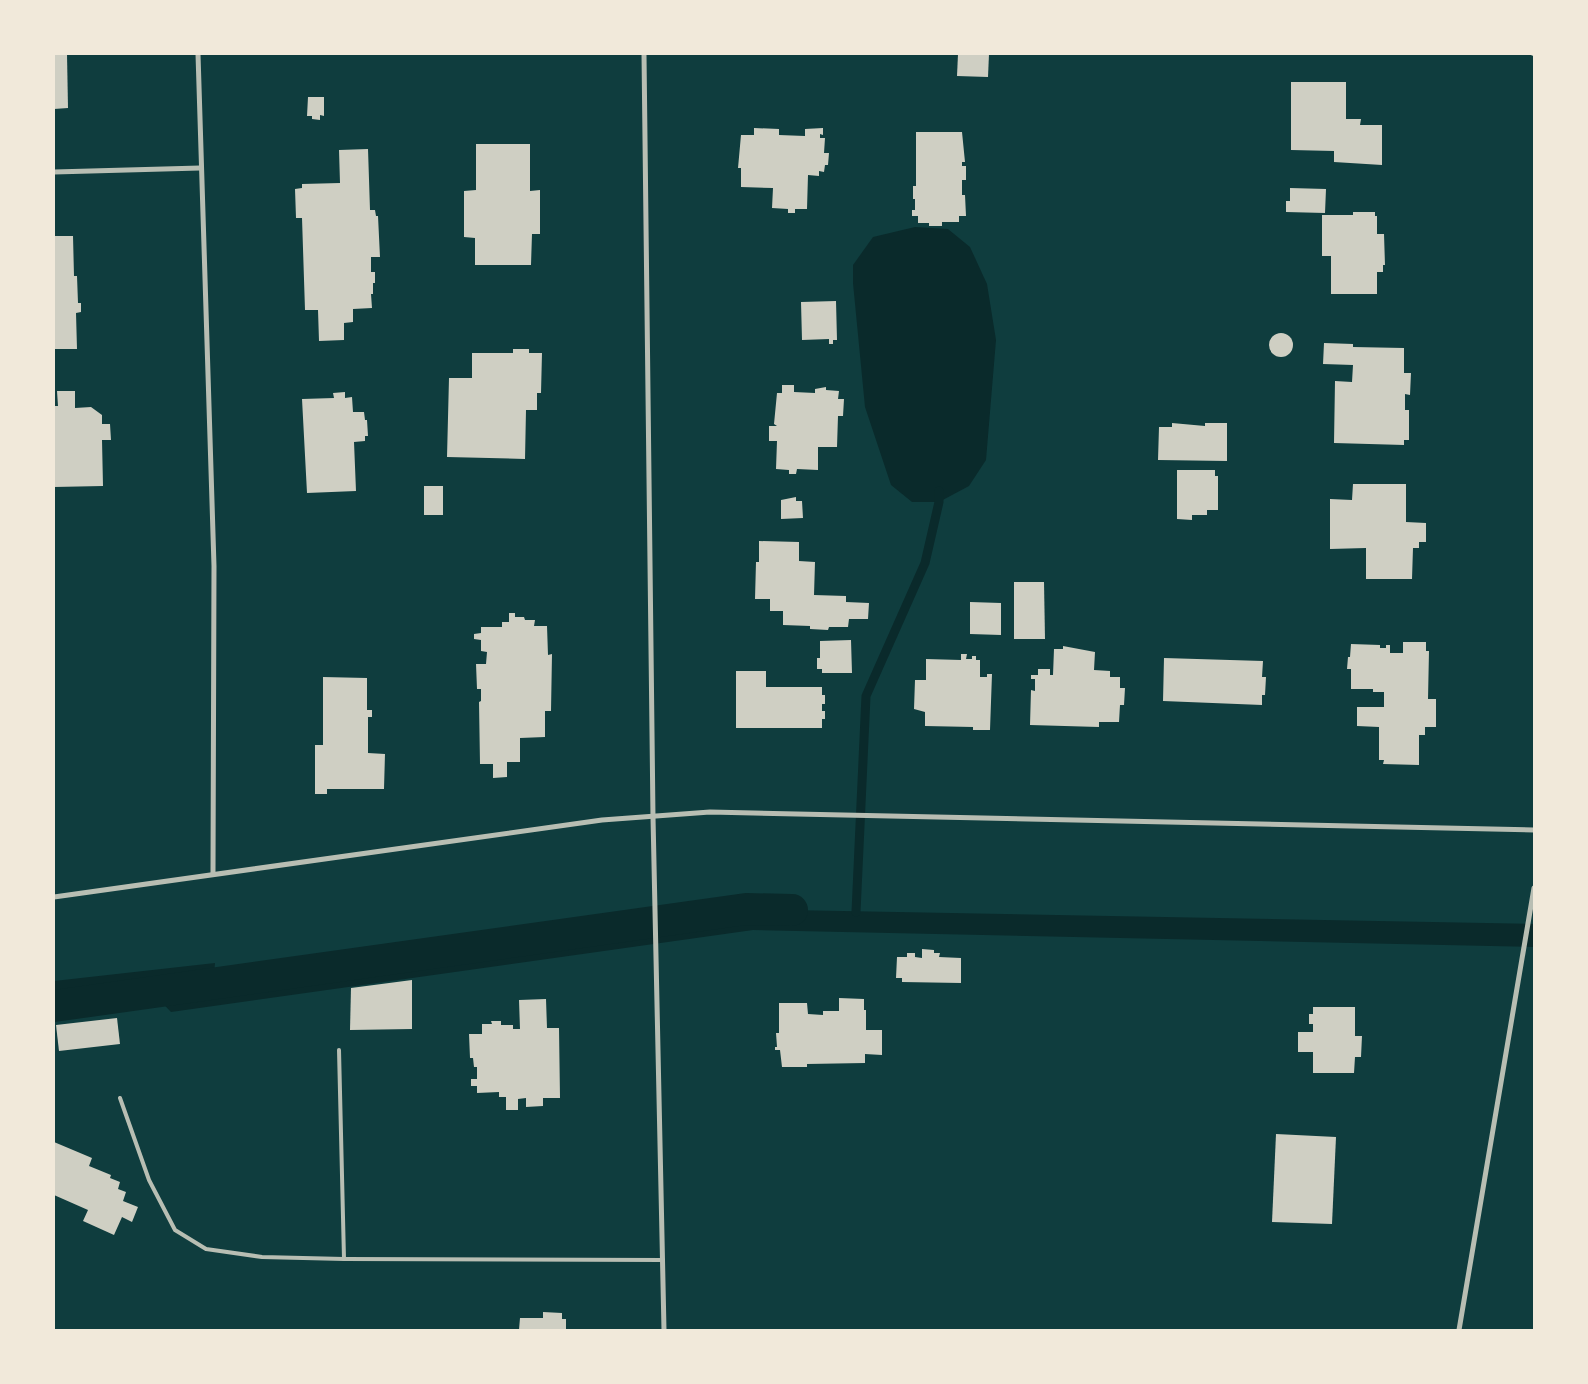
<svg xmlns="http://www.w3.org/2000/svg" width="1588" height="1384" viewBox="0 0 1588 1384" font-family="Inter,sans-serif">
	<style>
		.water { fill: #0a2a2b }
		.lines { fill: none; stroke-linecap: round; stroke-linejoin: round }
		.stream { stroke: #0a2a2b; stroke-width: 9 }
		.canal { stroke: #0a2a2b; stroke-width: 32 }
		.building { fill: #cfcfc3 }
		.service { stroke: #b8beb3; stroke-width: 4 }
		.minor { stroke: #b8beb3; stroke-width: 5 }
	</style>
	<rect width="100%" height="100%" fill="#0f3d3e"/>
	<g class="water">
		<polygon points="915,227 948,229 970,247 987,284 996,340 986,460 969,486 939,502 912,502 891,485 865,407 853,283 853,265 873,237"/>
		<polygon points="740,909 1534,924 1534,947 753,930 171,1012 146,986 54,999 54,981 215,963 213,988"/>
	</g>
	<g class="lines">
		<polyline class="stream" points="856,912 866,696 925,563 939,502 939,491"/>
		<polyline class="canal" points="54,1006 746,909 792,910"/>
	</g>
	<g class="building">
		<polygon points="54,54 67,54 68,108 54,109"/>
		<polygon points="958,54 989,54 988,77 957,76"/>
		<polygon points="1291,82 1346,82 1346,119 1361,119 1360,125 1382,125 1382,165 1334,162 1334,151 1291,150"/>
		<polygon points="308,97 324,97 324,116 320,115 320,120 312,119 312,116 307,116"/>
		<polygon points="754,128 779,129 779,135 805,136 805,129 823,128 823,135 820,134 820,138 825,138 824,153 829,153 828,165 825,165 824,172 819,171 819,176 808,175 807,209 795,209 795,213 788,213 788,209 772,208 773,188 741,187 741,168 738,168 741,135 754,135"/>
		<polygon points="916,132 962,132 965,162 962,162 962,166 966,166 966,180 962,180 962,195 965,195 966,216 959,216 959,222 942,222 942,226 929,226 929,223 918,223 918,216 912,216 912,210 915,210 915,199 913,199 913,186 916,186"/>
		<polygon points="476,144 530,144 530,191 540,190 540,234 532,234 531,265 475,265 475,238 464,237 464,191 476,190"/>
		<polygon points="368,149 370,210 375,210 376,216 378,216 380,257 371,257 371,272 375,272 375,283 373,283 373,294 371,294 372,308 353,309 353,322 344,323 344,340 319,341 318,310 305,310 302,218 296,218 295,189 302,188 302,184 340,183 339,150"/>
		<polygon points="1290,188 1326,189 1325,213 1286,212 1286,201 1290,201"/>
		<polygon points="1353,212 1375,212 1375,216 1377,216 1377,234 1384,234 1385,265 1383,265 1383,272 1377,272 1377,294 1331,294 1331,256 1322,256 1322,215 1353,215"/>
		<polygon points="54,236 73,236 74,276 77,276 78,303 81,303 81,312 76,313 77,349 54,349"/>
		<polygon points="836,301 837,340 833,340 833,344 829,344 829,339 802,340 801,302"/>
		<circle cx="1281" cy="345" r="12"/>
		<polygon points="1324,343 1353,344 1353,347 1404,348 1404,373 1411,373 1410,395 1405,394 1405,410 1409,410 1409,440 1404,440 1404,445 1334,443 1335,381 1352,382 1353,365 1323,364"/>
		<polygon points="513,349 529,349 529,353 542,353 541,393 537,393 537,410 526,410 525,459 447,457 449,378 472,378 472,353 513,353"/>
		<polygon points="782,385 794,385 794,392 815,393 815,389 826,387 826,390 839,391 838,399 844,399 843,416 838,416 837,447 818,447 818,470 797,469 796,474 789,474 789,470 776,469 777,441 769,441 769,426 777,426 774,424 777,393 782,393"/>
		<polygon points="57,391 75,391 75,408 91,407 102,415 102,424 110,424 111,440 102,440 103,486 54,487 54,406 58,406"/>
		<polygon points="345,392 345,398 352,397 353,412 364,412 365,420 367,420 368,436 365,436 365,441 354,442 356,491 307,493 302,399 334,398 333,393"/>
		<polygon points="1172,423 1205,426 1205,423 1227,423 1227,461 1158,460 1159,427 1172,427"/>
		<polygon points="1177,470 1215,470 1215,476 1218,476 1218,510 1207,510 1207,515 1192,515 1192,520 1177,519"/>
		<polygon points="1353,484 1406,484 1406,522 1426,523 1426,542 1419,542 1419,548 1413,548 1412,579 1366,579 1366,548 1330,549 1330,499 1352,500"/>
		<rect x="424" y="486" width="19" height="29"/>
		<polygon points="796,497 796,501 802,501 803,518 781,519 781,500"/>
		<polygon points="759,541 799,542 799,561 815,562 814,595 846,596 846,602 869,603 868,619 849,619 848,627 829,627 828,630 810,629 810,626 783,625 783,611 770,611 770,599 755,599 756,562 759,562"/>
		<polygon points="1014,582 1044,582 1045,639 1014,639"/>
		<polygon points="970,602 1001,603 1001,635 970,634"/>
		<polygon points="509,613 515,613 515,617 524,617 525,620 535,620 534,626 547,626 548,655 552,654 551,711 545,711 545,737 520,738 520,762 507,762 507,777 493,778 493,764 480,764 479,702 481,701 481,689 477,689 476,664 486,664 487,652 481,651 481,640 474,639 474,634 481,633 481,627 502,627 502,622 509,622"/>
		<polygon points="851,640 852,673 822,673 822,669 817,669 817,658 820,658 820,641"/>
		<polygon points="1403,642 1426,642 1426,651 1429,651 1428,699 1436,699 1436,727 1425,727 1425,735 1419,735 1419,765 1383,764 1384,760 1379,760 1379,727 1357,726 1357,707 1384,707 1384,692 1373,692 1373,689 1351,689 1351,669 1347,669 1348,657 1350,657 1351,644 1380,645 1380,648 1386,648 1386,645 1390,645 1390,653 1403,653"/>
		<polygon points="1063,646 1095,652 1094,670 1110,671 1110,677 1120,677 1120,688 1125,688 1124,705 1120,705 1119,722 1099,722 1099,727 1030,725 1031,690 1035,691 1035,679 1031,679 1031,675 1038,675 1038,669 1050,669 1050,675 1053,675 1054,649 1063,649"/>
		<polygon points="961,654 967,654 966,659 972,659 972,656 976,656 976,660 980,660 980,677 987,677 987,674 992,674 990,730 973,730 973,727 925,726 925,712 914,709 915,680 926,680 926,659 961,660"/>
		<polygon points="1164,658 1263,661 1262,677 1266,677 1265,695 1262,695 1262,705 1163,701"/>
		<polygon points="736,671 766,671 766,687 822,687 822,695 825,695 825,704 822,704 822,711 825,711 825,719 822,719 822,728 736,728"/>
		<polygon points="323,677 367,678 367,710 372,710 372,717 368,717 368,753 385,754 384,789 327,789 327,794 315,794 315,745 323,745"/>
		<polygon points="922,949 934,950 934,953 940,953 939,957 961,958 961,983 902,982 902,978 896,978 897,957 907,957 907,953 915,953 915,957 922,958"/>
		<polygon points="412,980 412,1029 350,1030 351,988"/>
		<polygon points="839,998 864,999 864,1010 866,1010 866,1030 882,1030 882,1055 865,1054 865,1063 807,1064 807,1067 782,1067 780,1050 775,1050 775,1047 777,1047 776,1033 779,1033 779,1003 807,1003 808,1014 823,1015 823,1011 839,1011"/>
		<polygon points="546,999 547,1028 559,1028 560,1098 543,1098 543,1106 526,1107 526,1098 518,1099 518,1110 506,1110 506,1097 499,1097 499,1092 477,1093 477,1086 471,1086 471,1079 477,1079 477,1067 474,1067 473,1058 470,1058 469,1034 482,1034 482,1024 492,1024 491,1021 501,1021 501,1025 513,1025 513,1029 520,1029 519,1000"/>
		<polygon points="1313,1007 1355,1007 1355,1036 1362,1036 1361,1057 1355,1057 1354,1073 1313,1073 1313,1052 1298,1052 1298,1032 1313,1032 1313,1024 1309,1024 1309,1014 1313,1014"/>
		<polygon points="117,1018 120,1044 59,1051 56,1025"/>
		<polygon points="1276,1134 1336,1137 1332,1224 1272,1222"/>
		<polygon points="54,1142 92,1158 89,1166 111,1175 110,1178 120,1182 118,1189 126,1192 123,1201 138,1207 132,1222 122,1217 114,1235 83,1221 88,1210 54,1195"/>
		<polygon points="543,1312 562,1313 562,1319 566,1319 566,1330 519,1330 520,1318 543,1318"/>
	</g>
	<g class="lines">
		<g class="service">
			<polyline points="1533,54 1534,54"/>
			<polyline points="339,1050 344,1259"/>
			<polyline points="120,1098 149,1180 175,1230 206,1249 262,1257 344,1259 663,1260"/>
		</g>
		<g class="minor">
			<polyline points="198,54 214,566 213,874"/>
			<polyline points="644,54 653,817 664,1330"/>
			<polyline points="54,172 200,168"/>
			<polyline points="54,897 602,820 710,812 1534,830"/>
			<polyline points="1459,1330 1534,888"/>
		</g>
	</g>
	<rect width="1588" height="1384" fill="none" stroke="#f1e9da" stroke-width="110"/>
</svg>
